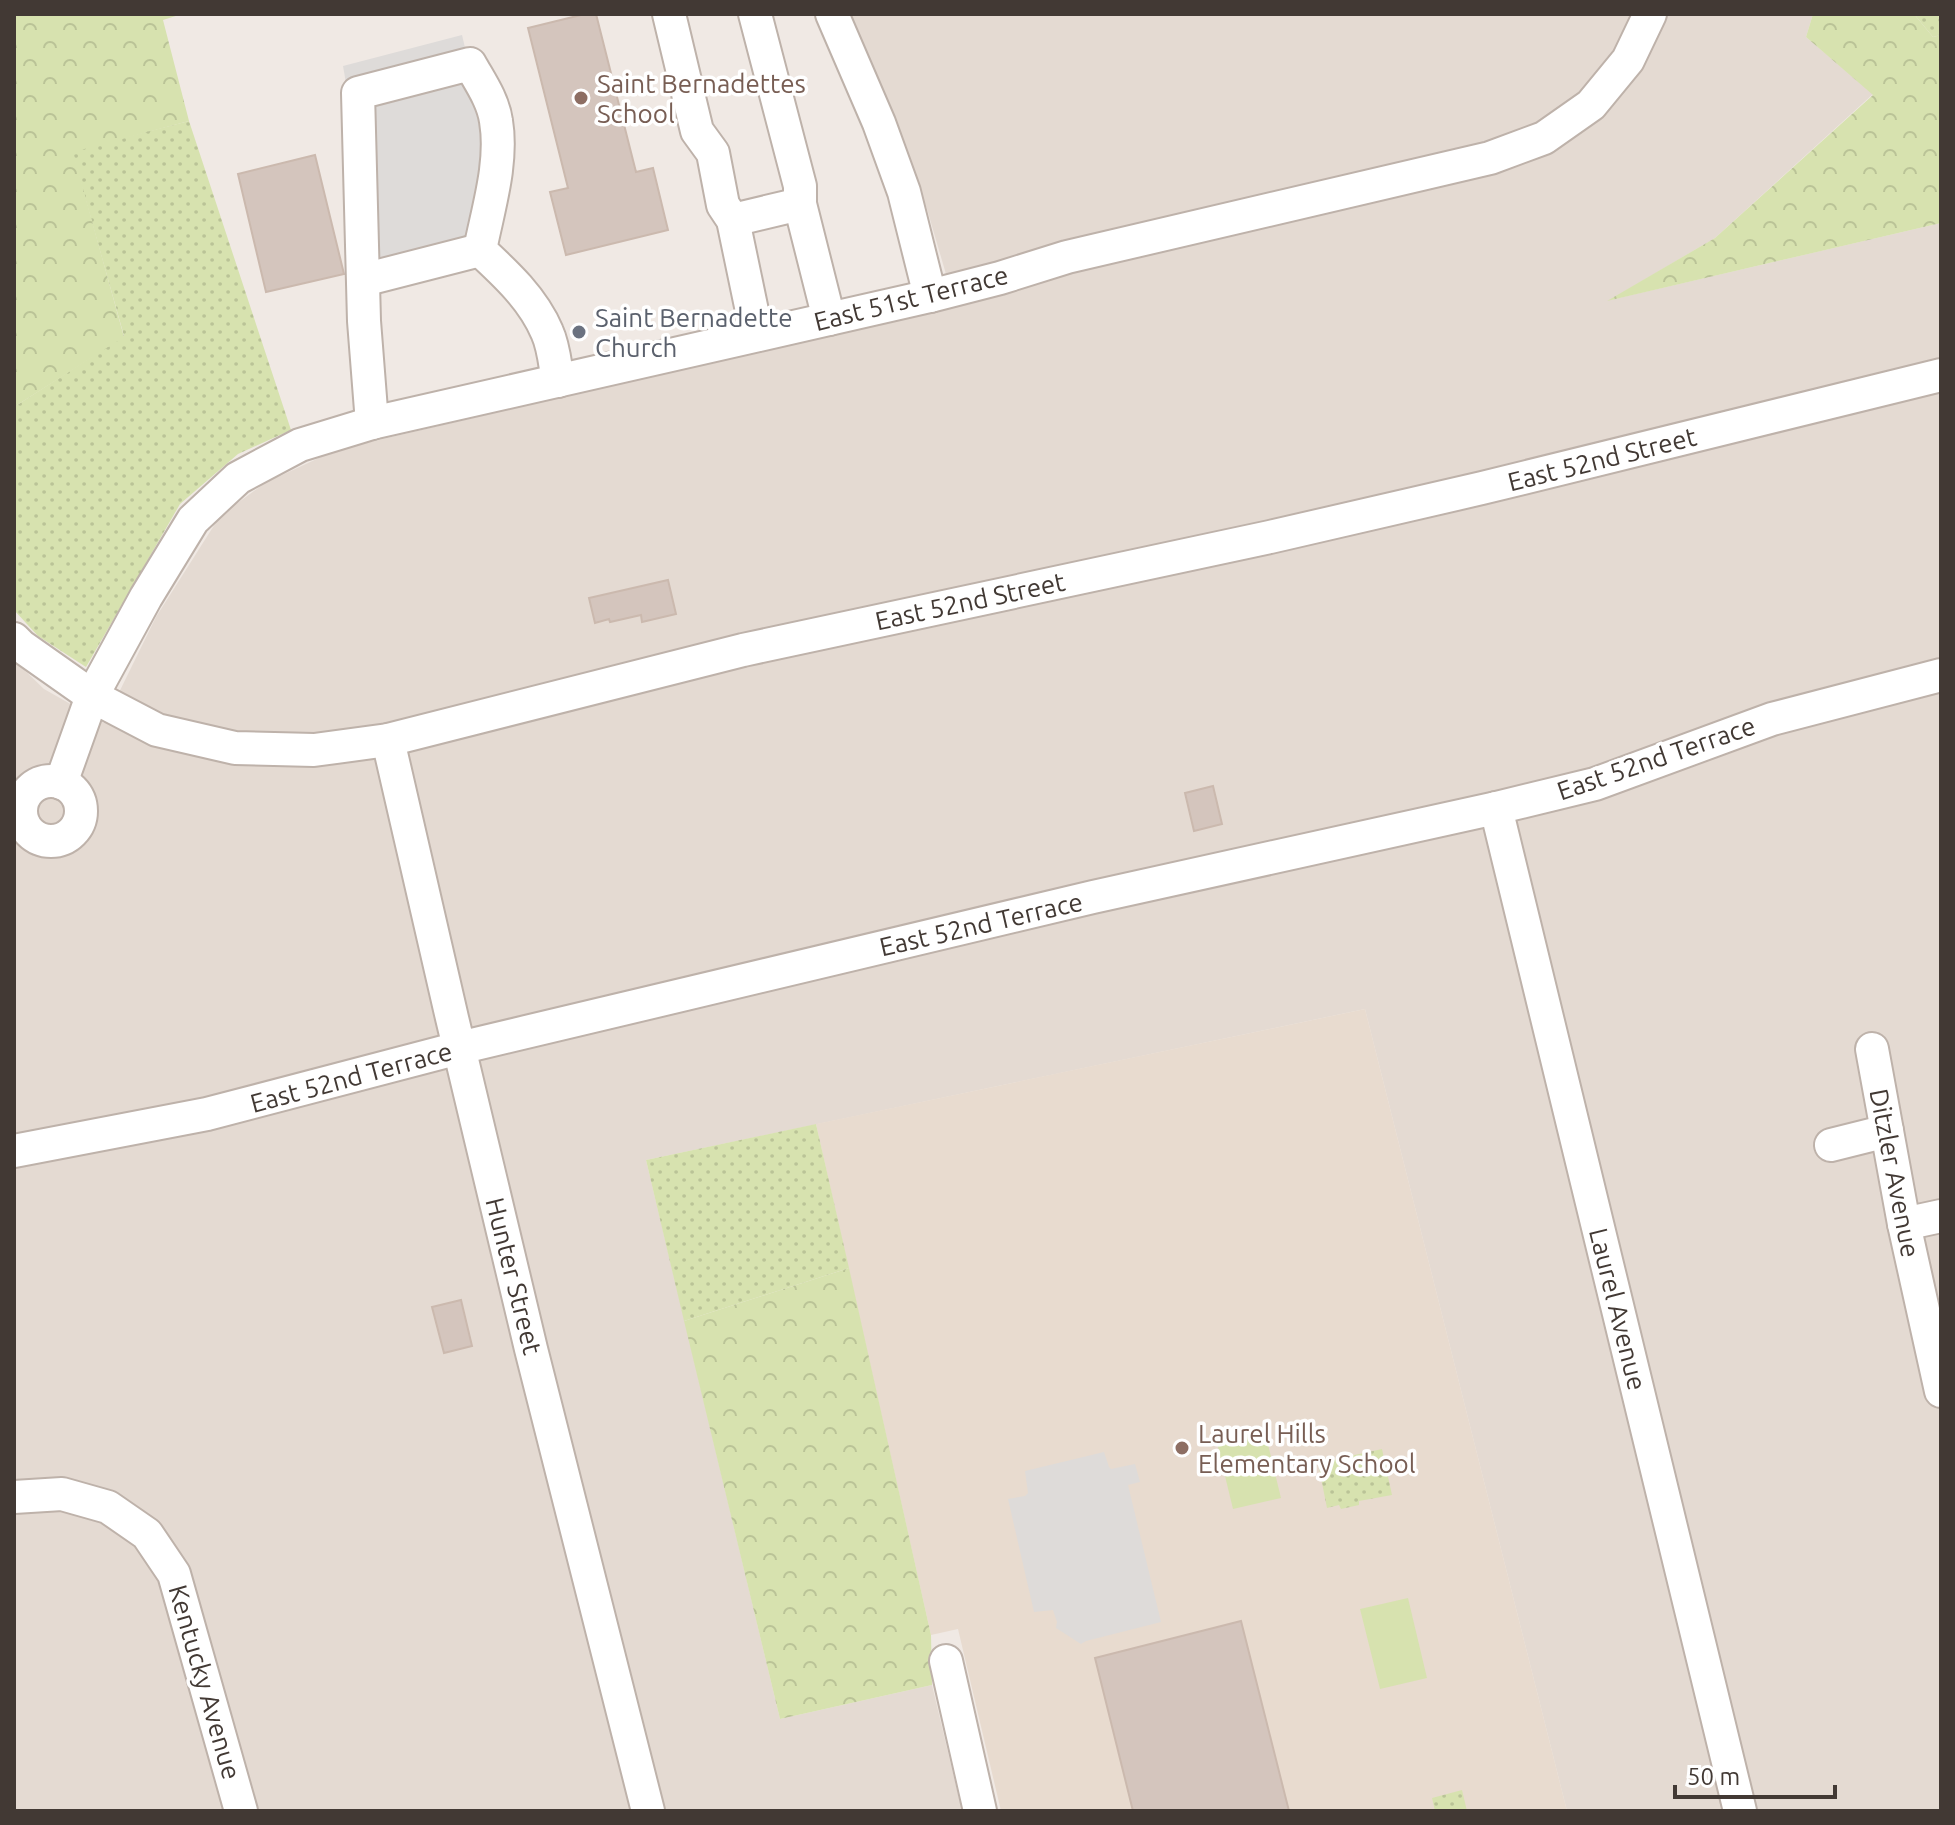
<svg xmlns="http://www.w3.org/2000/svg" width="1955" height="1825" viewBox="0 0 1955 1825" font-family="Ubuntu,sans-serif">
	<style>
		.residential { fill: #e4dad2 }
		.education { fill: #e8dbcf }
		.green { fill: url(#green-dots) }
		.forest { fill: url(#forest-crowns) }
		.pitch { fill: #d7e2af }
		.parking { fill: #dedbd9 }
		.building { fill: #d4c5bd; stroke: #cbb9ae; stroke-width: 2 }
		.lines { fill: none; stroke-linecap: round; stroke-linejoin: round }
		.minor-casing { stroke: #beb2aa; stroke-width: 36 }
		.minor { stroke: #fff; stroke-width: 32 }
		.education-dot { fill: #8d6e63; stroke: #fff; stroke-width: 3 }
		.worship-dot { fill: #6b7280; stroke: #fff; stroke-width: 3 }
		.labels { text-anchor: middle; dominant-baseline: central; stroke-width: 7; stroke-linejoin: round; paint-order: stroke }
		.education-label { font-size: 26px; fill: #785e54; stroke: #fff; text-anchor: start }
		.street-label { font-size: 26px; fill: #423934; stroke: #fff }
		.worship-label { font-size: 26px; fill: #5b616d; stroke: #fff; text-anchor: start }
	</style>
	<defs>
		<pattern id="green-dots" width="8" height="8" patternUnits="userSpaceOnUse" patternTransform="scale(2)"><rect width="8" height="8" fill="#d7e2af"/><path d="M2 2h.1M6 6h.1" fill="none" stroke="#bac397" stroke-width="1.8" stroke-linecap="round"/></pattern>
		<pattern id="forest-crowns" width="20" height="18" patternUnits="userSpaceOnUse" patternTransform="scale(2)"><rect width="20" height="18" fill="#d7e2af"/><path d="M2 6a3 3 0 1 1 6 0M12 15a3 3 0 1 1 6 0" fill="none" stroke="#bac397"/></pattern>
	</defs>
	<rect width="100%" height="100%" fill="#f0e9e4"/>
	<polygon class="residential" points="851,14 1813,14 1806,37 1873,94 1715,238 1610,300 1941,223 1941,1811 1567,1811 1365,1009 646,1160 780,1719 932,1685 962,1811 14,1811 14,660 44,689 104,723 156,617 220,516 265,483 336,450 955,305 927,209"/>
	<polygon class="education" points="1365,1009 1567,1811 1001,1811 958,1629 931,1635 816,1124"/>
	<g class="green">
		<polygon points="1914,14 1941,14 1941,35 1933,37"/>
		<polygon points="189,121 291,430 238,454 180,504 86,667 38,636 14,610 14,407 124,336 72,151"/>
		<polygon points="816,1124 849,1268 684,1321 646,1160"/>
		<polygon points="1382,1449 1392,1495 1359,1501 1359,1505 1341,1509 1339,1505 1327,1508 1318,1463"/>
		<polygon points="1462,1790 1467,1811 1435,1811 1432,1798"/>
	</g>
	<g class="forest">
		<polygon points="14,14 182,14 163,20 189,121 73,152 124,337 14,407"/>
		<polygon points="1813,14 1914,14 1933,37 1941,35 1941,223 1607,301 1715,238 1873,95 1806,37"/>
		<polygon points="849,1268 931,1635 932,1685 780,1719 684,1321"/>
	</g>
	<g class="pitch">
		<polygon points="1264,1428 1281,1498 1233,1509 1216,1439"/>
		<polygon points="1408,1598 1427,1678 1380,1689 1360,1609"/>
	</g>
	<g class="parking">
		<polygon points="462,35 488,144 471,238 377,259 343,66"/>
		<polygon points="1104,1452 1109,1467 1111,1469 1135,1464 1140,1482 1128,1485 1161,1622 1086,1641 1081,1644 1056,1628 1057,1622 1053,1610 1034,1612 1008,1499 1025,1496 1028,1493 1025,1471"/>
	</g>
	<g class="building">
		<polygon points="585,14 596,14 636,172 653,168 668,230 566,255 550,192 568,188 528,28"/>
		<polygon points="315,155 344,274 266,292 238,174"/>
		<polygon points="668,580 676,614 642,622 641,615 610,622 609,619 595,623 589,598"/>
		<polygon points="1213,786 1222,824 1194,831 1185,793"/>
		<polygon points="461,1300 472,1346 444,1353 432,1307"/>
		<polygon points="1241,1621 1289,1811 1133,1811 1095,1658"/>
	</g>
	<g class="lines">
		<defs>
			<g id="minor">
				<polyline points="669,14 697,131 713,153 723,205 733,220 757,335"/>
				<polyline points="755,14 800,186 800,204 829,319"/>
				<polyline points="832,14 879,123 904,192 930,296"/>
				<polyline points="733,220 800,204"/>
				<polyline points="363,280 480,250"/>
				<path d="M372,423L364,321L358,93L470,64C480,82 493,100 496,121C503,163 488,209 480,250C506,274 533,299 547,332C554,347 555,365 558,381"/>
				<polyline points="14,639 21,646 92,696 157,730 235,748 314,750 388,740 743,650 1270,537 1482,488 1941,375"/>
				<polyline points="388,740 452,1018 531,1349 648,1811"/>
				<circle cx="51" cy="811" r="30"/>
				<polyline points="61,783 92,696 146,597 193,520 238,478 300,445 372,423 930,296 1000,278 1067,257 1490,158 1544,138 1591,105 1628,60 1650,14"/>
				<polyline points="1496,808 1740,1811"/>
				<polyline points="1872,1049 1904,1224 1941,1391"/>
				<polyline points="1831,1145 1887,1131"/>
				<polyline points="14,1151 207,1114 459,1048 1093,897 1496,808 1595,784 1772,719 1941,675"/>
				<polyline points="1904,1224 1941,1216"/>
				<polyline points="14,1497 62,1494 108,1507 147,1534 174,1574 241,1811"/>
				<polyline points="946,1661 980,1811"/>
			</g>
		</defs>
		<use href="#minor" class="minor-casing"/>
		<use href="#minor" class="minor"/>
	</g>
	<g class="education-dot">
		<circle cx="581" cy="98" r="8"/>
		<circle cx="1182" cy="1448" r="8"/>
	</g>
	<circle class="worship-dot" cx="579" cy="332" r="8"/>
	<g class="labels">
		<g class="education-label">
			<text x="597" y="83">Saint Bernadettes<tspan x="597" dy="30">School</tspan></text>
			<text x="1198" y="1433">Laurel Hills<tspan x="1198" dy="30">Elementary School</tspan></text>
		</g>
		<g class="street-label">
			<text transform="translate(911 298) rotate(-14)">East 51st Terrace</text>
			<text transform="translate(1602 459) rotate(-14)">East 52nd Street</text>
			<text transform="translate(970 601) rotate(-12)">East 52nd Street</text>
			<text transform="translate(1656 758) rotate(-19)">East 52nd Terrace</text>
			<text transform="translate(981 924) rotate(-13)">East 52nd Terrace</text>
			<text transform="translate(351 1077) rotate(-15)">East 52nd Terrace</text>
			<text transform="translate(1895 1173) rotate(79)">Ditzler Avenue</text>
			<text transform="translate(514 1276) rotate(76)">Hunter Street</text>
			<text transform="translate(1618 1309) rotate(76)">Laurel Avenue</text>
			<text transform="translate(205 1682) rotate(74)">Kentucky Avenue</text>
		</g>
		<g class="worship-label">
			<text x="595" y="317">Saint Bernadette<tspan x="595" dy="30">Church</tspan></text>
		</g>
	</g>
	<rect width="1955" height="1825" fill="none" stroke="#423934" stroke-width="32"/>
	<path d="M1675 1785v12h160v-12" fill="none" stroke="#423934" stroke-width="4"/>
	<text x="1687" y="1785" font-size="24" fill="#423934" stroke="#ffffff" stroke-width="6" paint-order="stroke">50 m</text>
</svg>
